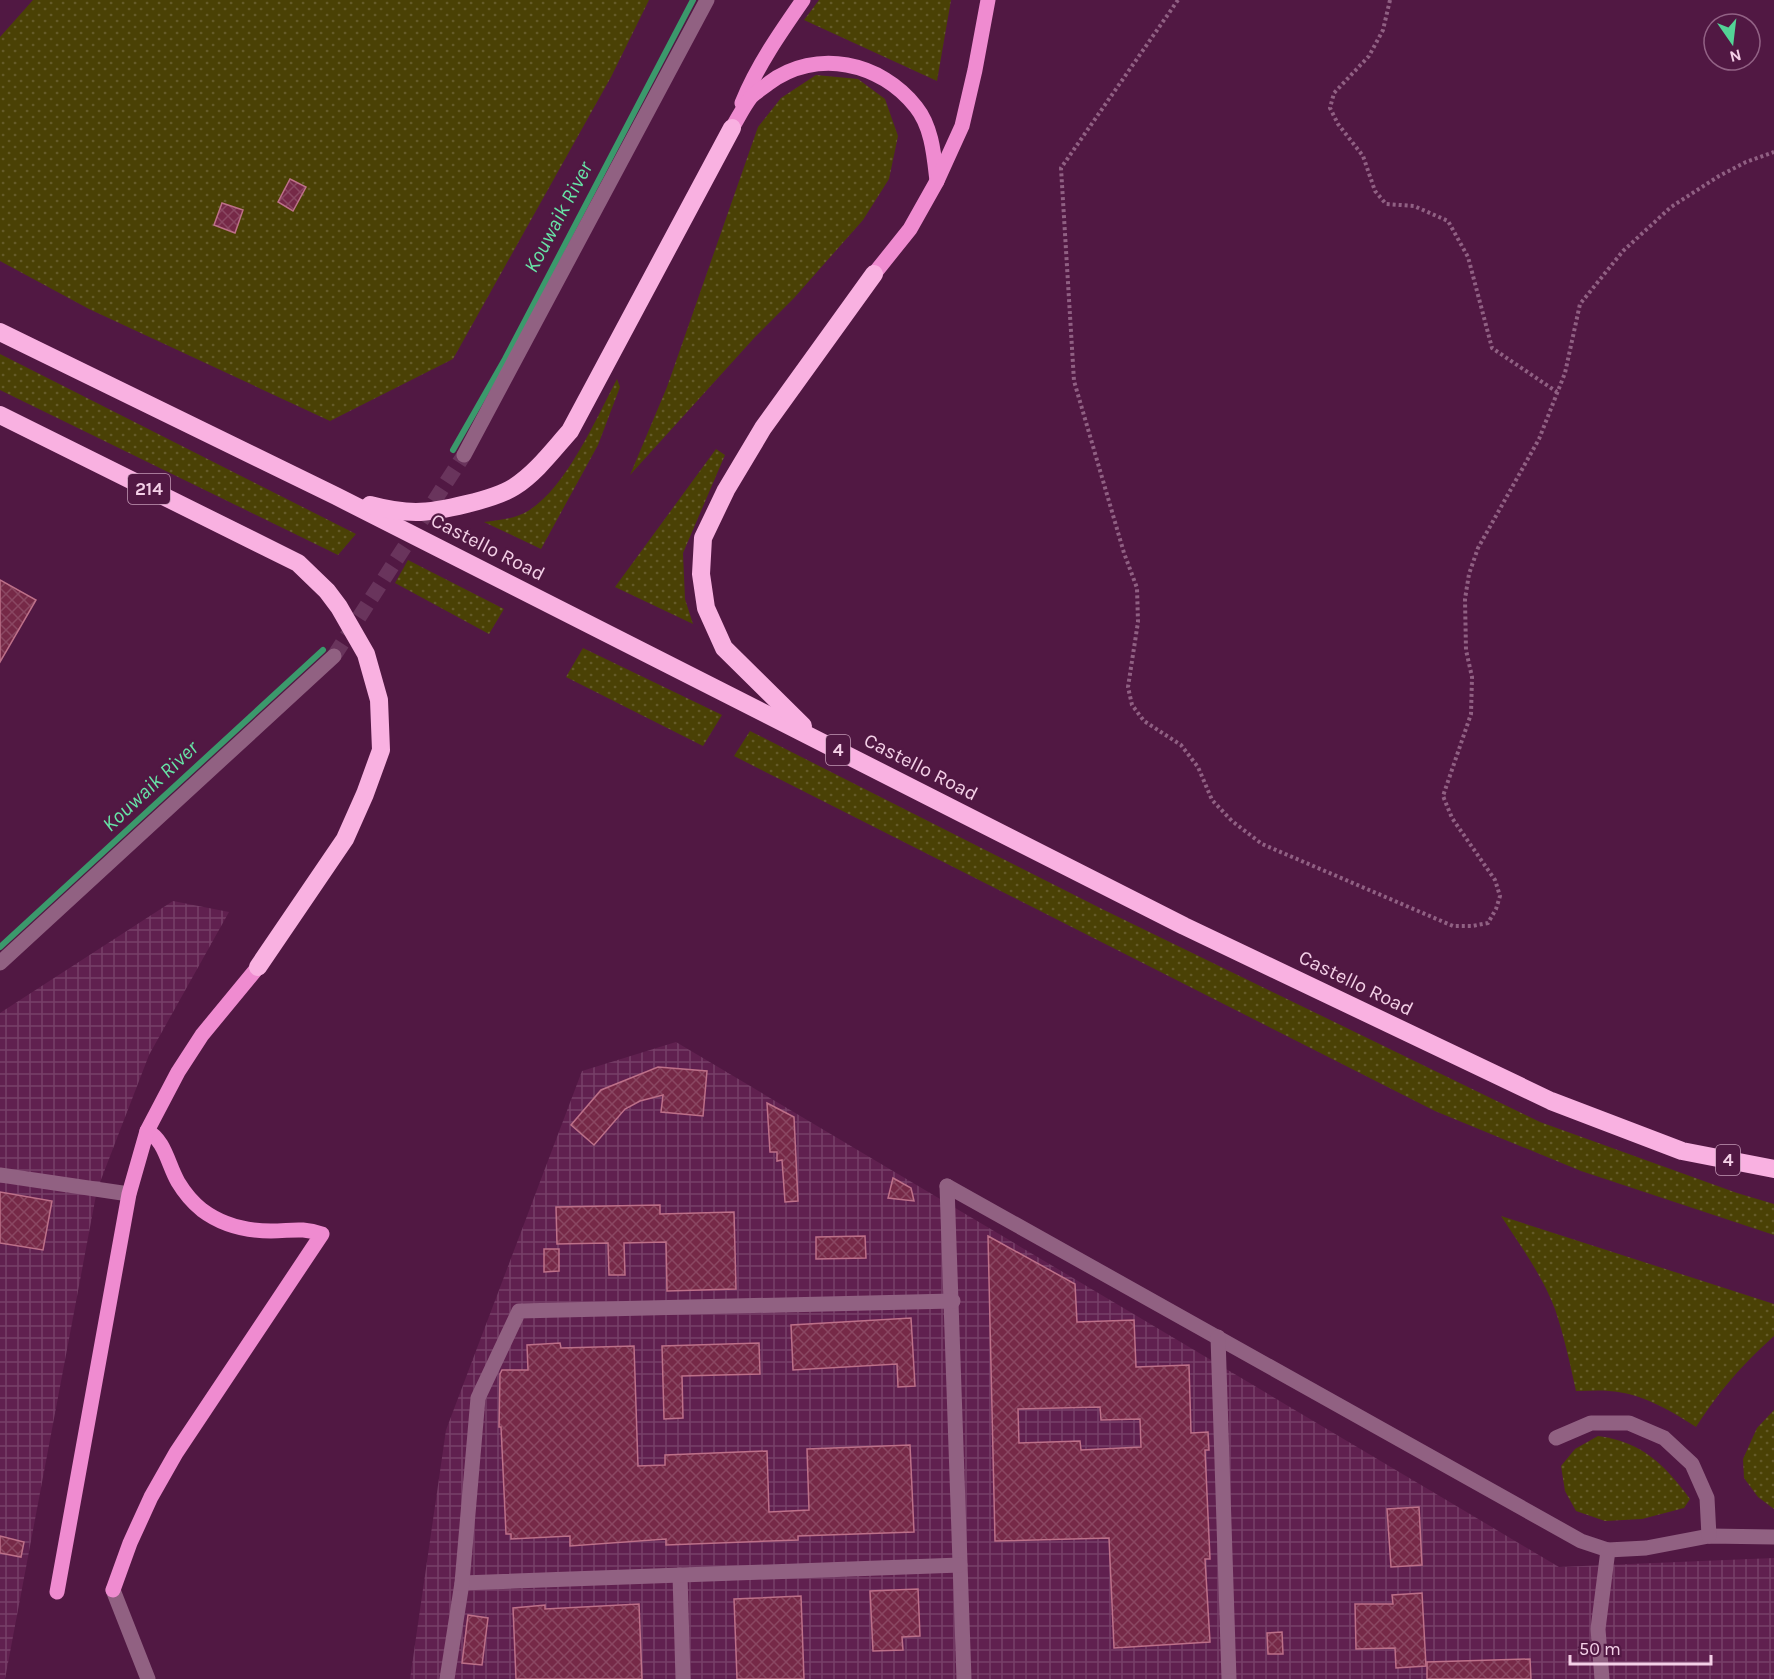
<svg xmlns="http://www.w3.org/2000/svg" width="1774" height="1679" viewBox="0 0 1774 1679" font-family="Karla,sans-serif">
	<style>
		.industrial { fill: url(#industrial-grid) }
		.green { fill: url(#green-dots) }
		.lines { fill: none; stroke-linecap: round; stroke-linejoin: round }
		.stream { stroke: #3b996c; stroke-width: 6 }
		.building { fill: url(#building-cross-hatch); stroke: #bd7089; stroke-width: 1.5; fill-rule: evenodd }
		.minor-tunnel { stroke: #69345c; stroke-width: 15; stroke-dasharray: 15 8; stroke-linecap: butt }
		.path { stroke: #906083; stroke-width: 4; stroke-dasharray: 3 3; stroke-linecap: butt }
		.minor { stroke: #916182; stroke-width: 15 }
		.major { stroke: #ef8bd0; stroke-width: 15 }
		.highway { stroke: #f9b1e1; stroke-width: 18 }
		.labels { text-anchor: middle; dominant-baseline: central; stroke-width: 4.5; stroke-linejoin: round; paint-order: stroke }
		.shield { fill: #511843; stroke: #c399b6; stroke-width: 1.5 }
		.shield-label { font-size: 18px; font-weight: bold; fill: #f4d0e7 }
		.street-label { font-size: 20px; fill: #f4d0e7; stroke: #511843 }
		.water-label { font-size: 21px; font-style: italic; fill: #67e3a6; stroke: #511843 }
	</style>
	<defs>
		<pattern id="industrial-grid" width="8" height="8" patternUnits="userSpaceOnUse" patternTransform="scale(1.5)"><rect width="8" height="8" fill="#60204f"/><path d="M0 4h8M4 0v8" fill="none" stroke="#773f68"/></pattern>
		<pattern id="green-dots" width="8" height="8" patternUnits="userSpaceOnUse" patternTransform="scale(1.5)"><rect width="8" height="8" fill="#4a4105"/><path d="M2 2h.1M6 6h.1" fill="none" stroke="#655b29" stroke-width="1.8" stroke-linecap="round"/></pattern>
		<pattern id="building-cross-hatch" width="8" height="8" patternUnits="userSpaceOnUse" patternTransform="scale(1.5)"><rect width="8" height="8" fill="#762947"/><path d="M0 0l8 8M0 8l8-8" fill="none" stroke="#8a4762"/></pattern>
	</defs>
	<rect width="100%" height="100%" fill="#511843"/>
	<g class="industrial">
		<polygon points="173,901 229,912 149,1055 97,1190 5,1679 0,1679 0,1013"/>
		<polygon points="676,1042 1559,1567 1774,1558 1774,1679 410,1679 446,1430 582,1071"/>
	</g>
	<g class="green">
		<polygon points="33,0 649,0 611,77 453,359 330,421 89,309 0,261 0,37"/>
		<polygon points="819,0 951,0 937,81 804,20"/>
		<polygon points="816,75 858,79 885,99 898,136 889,179 863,220 794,298 755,337 630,475 667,387 758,127 781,98"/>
		<polygon points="0,354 356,534 338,555 0,390"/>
		<path d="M617,379L620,387L598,445L541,549L484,522C499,520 515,519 528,511C566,488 596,419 617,379Z"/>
		<polygon points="716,449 725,455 683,553 685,599 693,624 615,587"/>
		<polygon points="408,560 504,609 489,634 395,583"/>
		<polygon points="583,648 722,715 703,746 566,677"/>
		<polygon points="750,731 1102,909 1540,1122 1737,1193 1774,1204 1774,1235 1581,1171 1435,1111 734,756"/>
		<path d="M1501,1216L1774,1304V1336C1742,1365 1720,1390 1696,1427C1670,1410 1641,1393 1609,1391C1598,1390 1587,1391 1576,1391C1570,1363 1564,1336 1555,1309C1542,1275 1520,1245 1501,1216Z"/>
		<polygon points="1774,1410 1774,1509 1758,1497 1744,1478 1743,1459 1757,1428"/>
		<path d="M1598,1436C1642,1442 1664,1464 1690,1499L1684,1508L1642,1519L1605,1521L1576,1511L1565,1491L1561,1466L1575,1449Z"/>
	</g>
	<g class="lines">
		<g class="stream">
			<polyline points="453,450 505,359 693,0"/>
			<polyline points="0,947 323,650"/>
		</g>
	</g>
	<g class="building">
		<polygon points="290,179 306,187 293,211 278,202"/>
		<polygon points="222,203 243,210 235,233 214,225"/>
		<polygon points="0,580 36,600 0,662"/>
		<polygon points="658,1067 707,1071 703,1116 661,1112 663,1095 640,1101 625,1109 594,1145 571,1125 601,1090"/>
		<polygon points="767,1103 794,1117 798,1201 785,1202 782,1160 777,1161 777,1152 770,1152"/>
		<polygon points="893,1178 911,1188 914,1201 888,1198"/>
		<polygon points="0,1192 52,1201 43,1250 0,1243"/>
		<polygon points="660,1205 660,1214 734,1212 736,1289 667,1291 666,1242 624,1243 625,1275 609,1275 608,1243 557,1244 556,1207"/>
		<polygon points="865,1236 866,1258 816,1259 816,1237"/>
		<path d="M988,1236L1075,1284L1077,1322L1134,1320L1136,1367L1189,1365L1191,1433L1208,1432L1209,1450H1205L1210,1559H1205L1210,1642L1114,1648L1109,1538L995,1541ZM1100,1407L1101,1420L1140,1419L1141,1447L1081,1450L1080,1441L1019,1443L1018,1409Z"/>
		<polygon points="544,1249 559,1249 559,1271 544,1272"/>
		<polygon points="911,1318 915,1386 898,1387 897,1364 793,1370 791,1325"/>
		<polygon points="560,1343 561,1348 634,1346 638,1466 665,1465 665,1455 767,1451 769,1512 809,1510 807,1449 910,1445 914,1532 798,1536 798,1540 666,1545 666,1539 570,1546 570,1536 511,1539 511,1534 506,1534 501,1427 499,1427 500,1374 502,1370 528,1370 527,1345"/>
		<polygon points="759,1343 760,1374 682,1376 683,1418 664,1419 662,1346"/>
		<polygon points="1419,1507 1422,1565 1391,1567 1387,1509"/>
		<polygon points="0,1536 24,1542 21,1557 0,1553"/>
		<polygon points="918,1589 920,1636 902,1637 903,1650 873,1651 870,1591"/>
		<polygon points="1422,1593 1426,1666 1396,1668 1395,1648 1356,1649 1355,1604 1393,1604 1392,1595"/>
		<polygon points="801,1596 804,1679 737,1679 734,1599"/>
		<polygon points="639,1604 642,1679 516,1679 513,1608 545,1605 545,1609"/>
		<polygon points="468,1615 488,1618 482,1665 462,1663"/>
		<polygon points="1282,1632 1283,1654 1268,1654 1267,1633"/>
		<polygon points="1530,1659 1531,1679 1427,1679 1427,1662"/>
	</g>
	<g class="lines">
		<polyline class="minor-tunnel" points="334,656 464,455"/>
		<g class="path">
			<polyline points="1178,0 1061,168 1074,381 1124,553 1137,588 1138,622 1128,687 1132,705 1144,721 1181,745 1198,767 1212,800 1232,821 1262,844 1453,926 1472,926 1488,923 1496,909 1500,896 1495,880 1452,818 1443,796 1471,714 1472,677 1466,650 1465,599 1469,574 1478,548 1539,439 1565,373 1580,304 1623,251 1671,207 1719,176 1746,162 1774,152"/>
			<polyline points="1390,0 1383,30 1369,56 1334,93 1330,108 1338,124 1363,156 1375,191 1386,204 1414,206 1448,221 1468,257 1492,348 1557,392"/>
		</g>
		<g class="minor">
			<polyline points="464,455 707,0"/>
			<polyline points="0,963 334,656"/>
			<polyline points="0,1175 129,1194"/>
			<polyline points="947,1186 1581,1541 1608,1550 1646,1548 1709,1536 1774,1537"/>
			<polyline points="947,1186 964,1679"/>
			<polyline points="1218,1337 1229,1679"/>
			<polyline points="1556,1438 1591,1423 1629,1423 1664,1438 1692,1464 1707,1498 1709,1536"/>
			<polyline points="680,1575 683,1679"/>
			<polyline points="462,1583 960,1565"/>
			<polyline points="113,1590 148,1679"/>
			<polyline points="447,1679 462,1583 478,1398 519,1311 953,1301"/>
			<polyline points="1602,1679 1598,1629 1608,1550"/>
		</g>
		<g class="major">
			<path d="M742,103C757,66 780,33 803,0"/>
			<path d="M732,128C738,118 744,106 751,97C756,92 764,87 769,83C816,48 881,62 916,107C932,127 934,155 937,181"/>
			<polyline points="874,274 910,229 937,181 962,126 975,70 988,0"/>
			<path d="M113,1590L130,1543L151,1497L176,1453L322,1234C302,1227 291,1231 271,1231C246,1231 222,1225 202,1210C192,1202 184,1192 178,1182C168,1165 165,1140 147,1131"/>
			<polyline points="57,1592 129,1194 147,1131 178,1072 202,1035 258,967"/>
		</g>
		<g class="highway">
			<polyline points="0,332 336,496 1184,926 1551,1101 1682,1151 1774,1169"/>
			<polyline points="0,415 298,563 327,591 339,607 366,654 379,700 381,750 365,794 345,839 258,967"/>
			<path d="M370,505C385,509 401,512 416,512C439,512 495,499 514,487C536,473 553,450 570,431L732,128"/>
			<polyline points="803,726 724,648 706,608 701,574 703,538 726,490 763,428 874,274"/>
		</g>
	</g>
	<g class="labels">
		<g class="shield">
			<rect x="128" y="474" width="42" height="30" rx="4.5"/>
			<rect x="826" y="735" width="24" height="30" rx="4.5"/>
			<rect x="1716" y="1145" width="24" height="30" rx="4.5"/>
		</g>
		<g class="shield-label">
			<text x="149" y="489">214</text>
			<text x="838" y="750">4</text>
			<text x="1728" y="1160">4</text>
		</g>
		<g class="street-label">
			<text transform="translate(488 547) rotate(27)">Castello Road</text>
			<text transform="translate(921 767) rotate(27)">Castello Road</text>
			<text transform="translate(1356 983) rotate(26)">Castello Road</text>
		</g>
		<g class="water-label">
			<text transform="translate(558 217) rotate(-62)">Kouwaik River</text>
			<text transform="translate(150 786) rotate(-43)">Kouwaik River</text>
		</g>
	</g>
	<g transform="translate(1732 42) rotate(166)"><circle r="28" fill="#511843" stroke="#926285" stroke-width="1.5"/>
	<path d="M0-4.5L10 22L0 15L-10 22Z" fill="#53d396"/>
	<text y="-9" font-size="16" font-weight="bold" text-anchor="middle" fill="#f4d0e7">N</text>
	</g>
	<path d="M1570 1655v9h141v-9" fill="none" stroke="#f4d0e7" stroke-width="3"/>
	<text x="1579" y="1655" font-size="18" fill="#f4d0e7" stroke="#511843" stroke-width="4.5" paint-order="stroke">50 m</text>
</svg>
